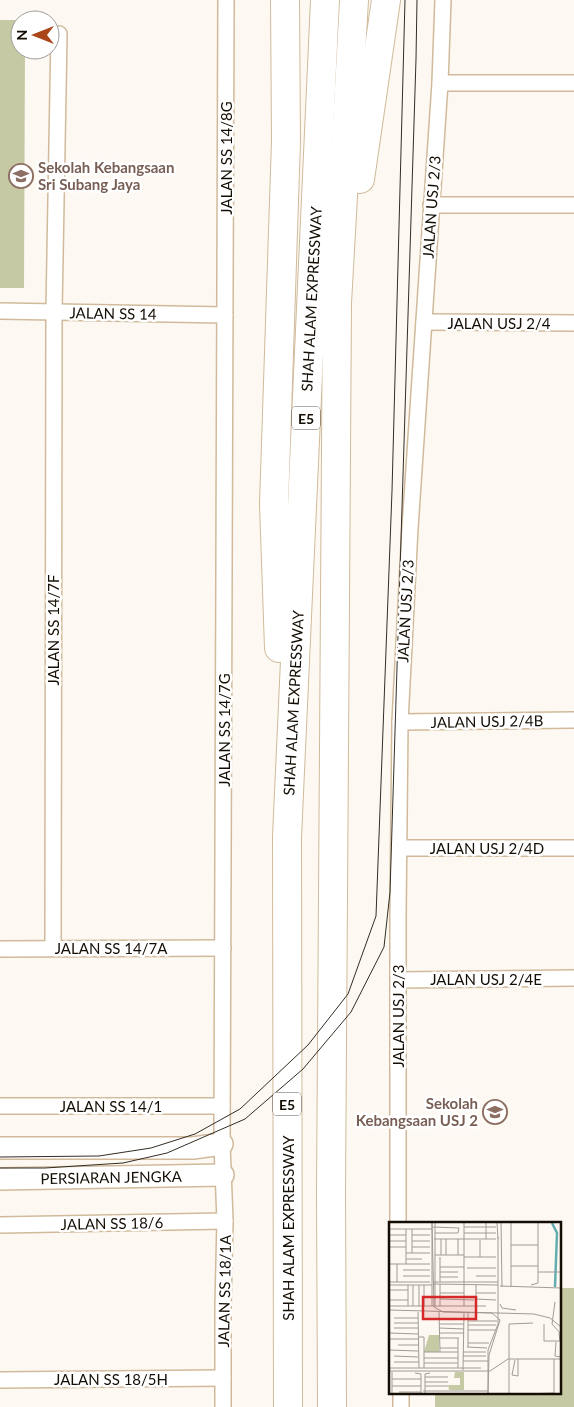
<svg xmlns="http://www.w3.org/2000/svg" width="574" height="1407" viewBox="0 0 574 1407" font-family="Lato,sans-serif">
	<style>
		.grass { fill: #c5caa5 }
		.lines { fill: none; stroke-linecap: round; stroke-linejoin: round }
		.street-casing { stroke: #d0ba9b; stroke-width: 18 }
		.secondary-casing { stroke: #d0ba9b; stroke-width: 24 }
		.highway-casing { stroke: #d0ba9b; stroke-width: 30 }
		.street { stroke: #fff; stroke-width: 15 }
		.secondary { stroke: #fff; stroke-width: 21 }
		.highway { stroke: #fff; stroke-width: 28 }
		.tram { stroke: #332d24; stroke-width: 1 }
		.labels { text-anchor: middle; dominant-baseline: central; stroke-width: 5; stroke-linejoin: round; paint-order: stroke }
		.shield { fill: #fff; stroke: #5a564f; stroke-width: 1 }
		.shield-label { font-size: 14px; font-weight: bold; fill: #140d04 }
		.street-label { font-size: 15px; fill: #140d04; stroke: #fff }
		.education-label { font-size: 15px; font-weight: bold; fill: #785e54; stroke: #fff; text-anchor: start }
		.inset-river { fill: none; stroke: #63adb0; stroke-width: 2.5 }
		.inset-road { fill: none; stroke: #a09b93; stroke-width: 1 }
		.view { fill: #d62828; fill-opacity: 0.15; stroke: #d62828; stroke-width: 2.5 }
		.inset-edge { fill: none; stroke: #140d04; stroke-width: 2.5 }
	</style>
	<rect width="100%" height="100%" fill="#fdf9f2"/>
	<g class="grass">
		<polygon points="0,20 20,20 20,50 25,50 24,288 0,288"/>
		<polygon points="560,1288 574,1288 574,1407 435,1407 435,1393 560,1393"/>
	</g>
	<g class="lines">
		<defs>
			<g id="street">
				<polyline points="440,83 574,83"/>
				<polyline points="431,205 574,205"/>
				<polyline points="0,311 225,315"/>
				<polyline points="424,322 574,323"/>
				<polyline points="400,722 574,720"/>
				<polyline points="399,848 574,848"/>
				<polyline points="53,948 54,311 59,34"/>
				<polyline points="0,949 223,948"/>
				<polyline points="399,980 574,978"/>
				<polyline points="0,1106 222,1106"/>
				<polyline points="398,1223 398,915 400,722 410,528 440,83 443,0"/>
				<polyline points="0,1225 225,1221"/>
				<polyline points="0,1380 223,1378"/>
				<polyline points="401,1393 401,1407"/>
				<polyline points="223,1407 223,1307 225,1221 222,1144 226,0"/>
			</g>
			<g id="secondary">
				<polyline points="0,1148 193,1148 222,1144"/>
				<polyline points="0,1179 223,1175"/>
			</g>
			<g id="highway">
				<polyline points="360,179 386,0"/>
				<polyline points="279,648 274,504 286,141 285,0"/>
				<polyline points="288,1407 287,837 325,0"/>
				<polyline points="332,1407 331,1193 337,303 354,0"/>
			</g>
		</defs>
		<use href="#street" class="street-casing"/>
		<use href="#secondary" class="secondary-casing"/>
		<use href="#highway" class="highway-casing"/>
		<use href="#street" class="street"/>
		<use href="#secondary" class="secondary"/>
		<use href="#highway" class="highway"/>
		<g class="tram">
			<polyline points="0,1157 99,1156 151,1148 195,1134 240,1109 308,1045 348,994 376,916 392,491 405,0"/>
			<polyline points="0,1168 45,1168 123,1163 167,1153 245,1119 303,1069 351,1012 384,947 390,892 416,59 417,0"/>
		</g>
	</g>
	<defs>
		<symbol id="school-ring" viewBox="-11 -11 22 22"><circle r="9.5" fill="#fff" stroke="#8d6e63" stroke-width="1.5"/><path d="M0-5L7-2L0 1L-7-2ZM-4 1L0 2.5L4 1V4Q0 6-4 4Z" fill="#8d6e63"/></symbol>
	</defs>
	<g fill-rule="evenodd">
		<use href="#school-ring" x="7" y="162" width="28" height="28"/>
		<use href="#school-ring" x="481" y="1098" width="28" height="28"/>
	</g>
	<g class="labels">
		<g class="shield">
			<rect x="292" y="406.5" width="28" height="23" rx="4"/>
			<rect x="273" y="1092.5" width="28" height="23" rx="4"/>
		</g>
		<g class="shield-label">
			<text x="306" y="418">E5</text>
			<text x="287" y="1104">E5</text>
		</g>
		<g class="street-label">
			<text transform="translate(226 158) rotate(-90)">JALAN SS 14/8G</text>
			<text transform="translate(431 207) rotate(-86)">JALAN USJ 2/3</text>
			<text transform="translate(311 299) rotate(-87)">SHAH ALAM EXPRESSWAY</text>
			<text transform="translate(113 313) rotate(1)">JALAN SS 14</text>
			<text x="499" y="323">JALAN USJ 2/4</text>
			<text transform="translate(405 611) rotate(-87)">JALAN USJ 2/3</text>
			<text transform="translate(53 630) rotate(-90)">JALAN SS 14/7F</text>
			<text transform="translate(293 703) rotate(-87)">SHAH ALAM EXPRESSWAY</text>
			<text transform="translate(487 721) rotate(-1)">JALAN USJ 2/4B</text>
			<text transform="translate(224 730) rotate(-90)">JALAN SS 14/7G</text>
			<text x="487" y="848">JALAN USJ 2/4D</text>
			<text x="111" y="948">JALAN SS 14/7A</text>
			<text x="486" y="979">JALAN USJ 2/4E</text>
			<text transform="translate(398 1016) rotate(-90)">JALAN USJ 2/3</text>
			<text x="111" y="1106">JALAN SS 14/1</text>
			<text transform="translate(111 1177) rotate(-1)">PERSIARAN JENGKA</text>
			<text transform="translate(112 1223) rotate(-1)">JALAN SS 18/6</text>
			<text transform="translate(288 1228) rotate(-90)">SHAH ALAM EXPRESSWAY</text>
			<text transform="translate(224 1291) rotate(-89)">JALAN SS 18/1A</text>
			<text x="111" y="1379">JALAN SS 18/5H</text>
		</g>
		<g class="education-label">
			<text x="38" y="167">Sekolah Kebangsaan<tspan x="38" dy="17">Sri Subang Jaya</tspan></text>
			<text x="478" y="1103" text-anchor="end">Sekolah<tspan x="478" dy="17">Kebangsaan USJ 2</tspan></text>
		</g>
	</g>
	<g transform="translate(389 1222)">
		<rect width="172" height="172" fill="#fdf9f2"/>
		<path d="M66,150H75V168H60L59,163H71V156H65Z" fill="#c5caa5"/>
		<path d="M40,113H50V130H35Z" fill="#c5caa5"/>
		<path class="inset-river" d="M163,1L168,11L166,65"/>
		<path class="inset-road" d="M43,1V84M43,1L45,85L54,90L103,91L111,98L100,133L99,172M108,1L109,17M112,1L113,65M44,5L70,6L69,11H46M75,5H107M0,7H43M17,7V42M23,7V31M75,11H107M0,13H17M23,13H41M45,17H107M52,17V33M57,17V33M97,17V1M0,19H17M23,19H41M122,23H149M0,25H17M23,25H41M17,31H41M46,33H75M69,33V17M51,35V60M75,35H107M91,35V18M17,37H33M0,42H41M8,42V60M122,44H149M51,45H75M78,46H107M14,48H41M51,50H69M149,50H172M14,54H41M87,54H107M51,55H69M0,60H41M44,60H109M45,62L109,63M51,62V84M87,62V84M0,63H43M19,63V84M24,63V84M30,63V84M35,63V84M142,63L149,61V1M111,64L172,66M122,65V1M0,68H19M51,71H75M87,71H107M51,77L85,78M87,77L107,78M0,78H19M166,80L163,102L172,112M111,82L113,86L127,88M0,84H97M46,84V1M75,84V1M0,88L145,92L161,96L172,105M29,90L30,146M50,90L51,130M5,96H29M79,99H108M5,101H29M50,102H75M155,102V119H171L170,111M79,103H107M5,106H29M50,106L75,107M79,108H106M0,111L29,112M50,111H75M29,115H35V146M50,116H70M69,116V146M0,117H29M167,120L166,134L172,135M79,121H100M9,123H29M78,125L98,126M79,125V91M51,126H69M0,128L29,129M35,130H69M74,130H97M5,134L29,135M74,134H97M35,136H69M126,138L123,153L129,154V137M74,139H99M5,140H30M35,141H69M0,146H92M74,148L75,91M0,149H101L119,137H172M3,150V172M26,151L32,152V172M36,155H59M3,157H32M36,160H59M3,164H32M36,164H59M34,169H99M10,170H32M172,170V145M36,172V152L41,151M99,172V128L109,102V15M120,172V102L144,101M136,172L165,171M165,172V137"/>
		<path class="view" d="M34,75H87V97H34Z"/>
		<rect width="172" height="172" class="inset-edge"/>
	</g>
	<g transform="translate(35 35) rotate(270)"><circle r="24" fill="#ffffff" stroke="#a19e9b"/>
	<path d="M0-4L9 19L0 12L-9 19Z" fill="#aa4419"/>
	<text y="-8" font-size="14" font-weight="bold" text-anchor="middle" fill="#140d04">N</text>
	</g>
</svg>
